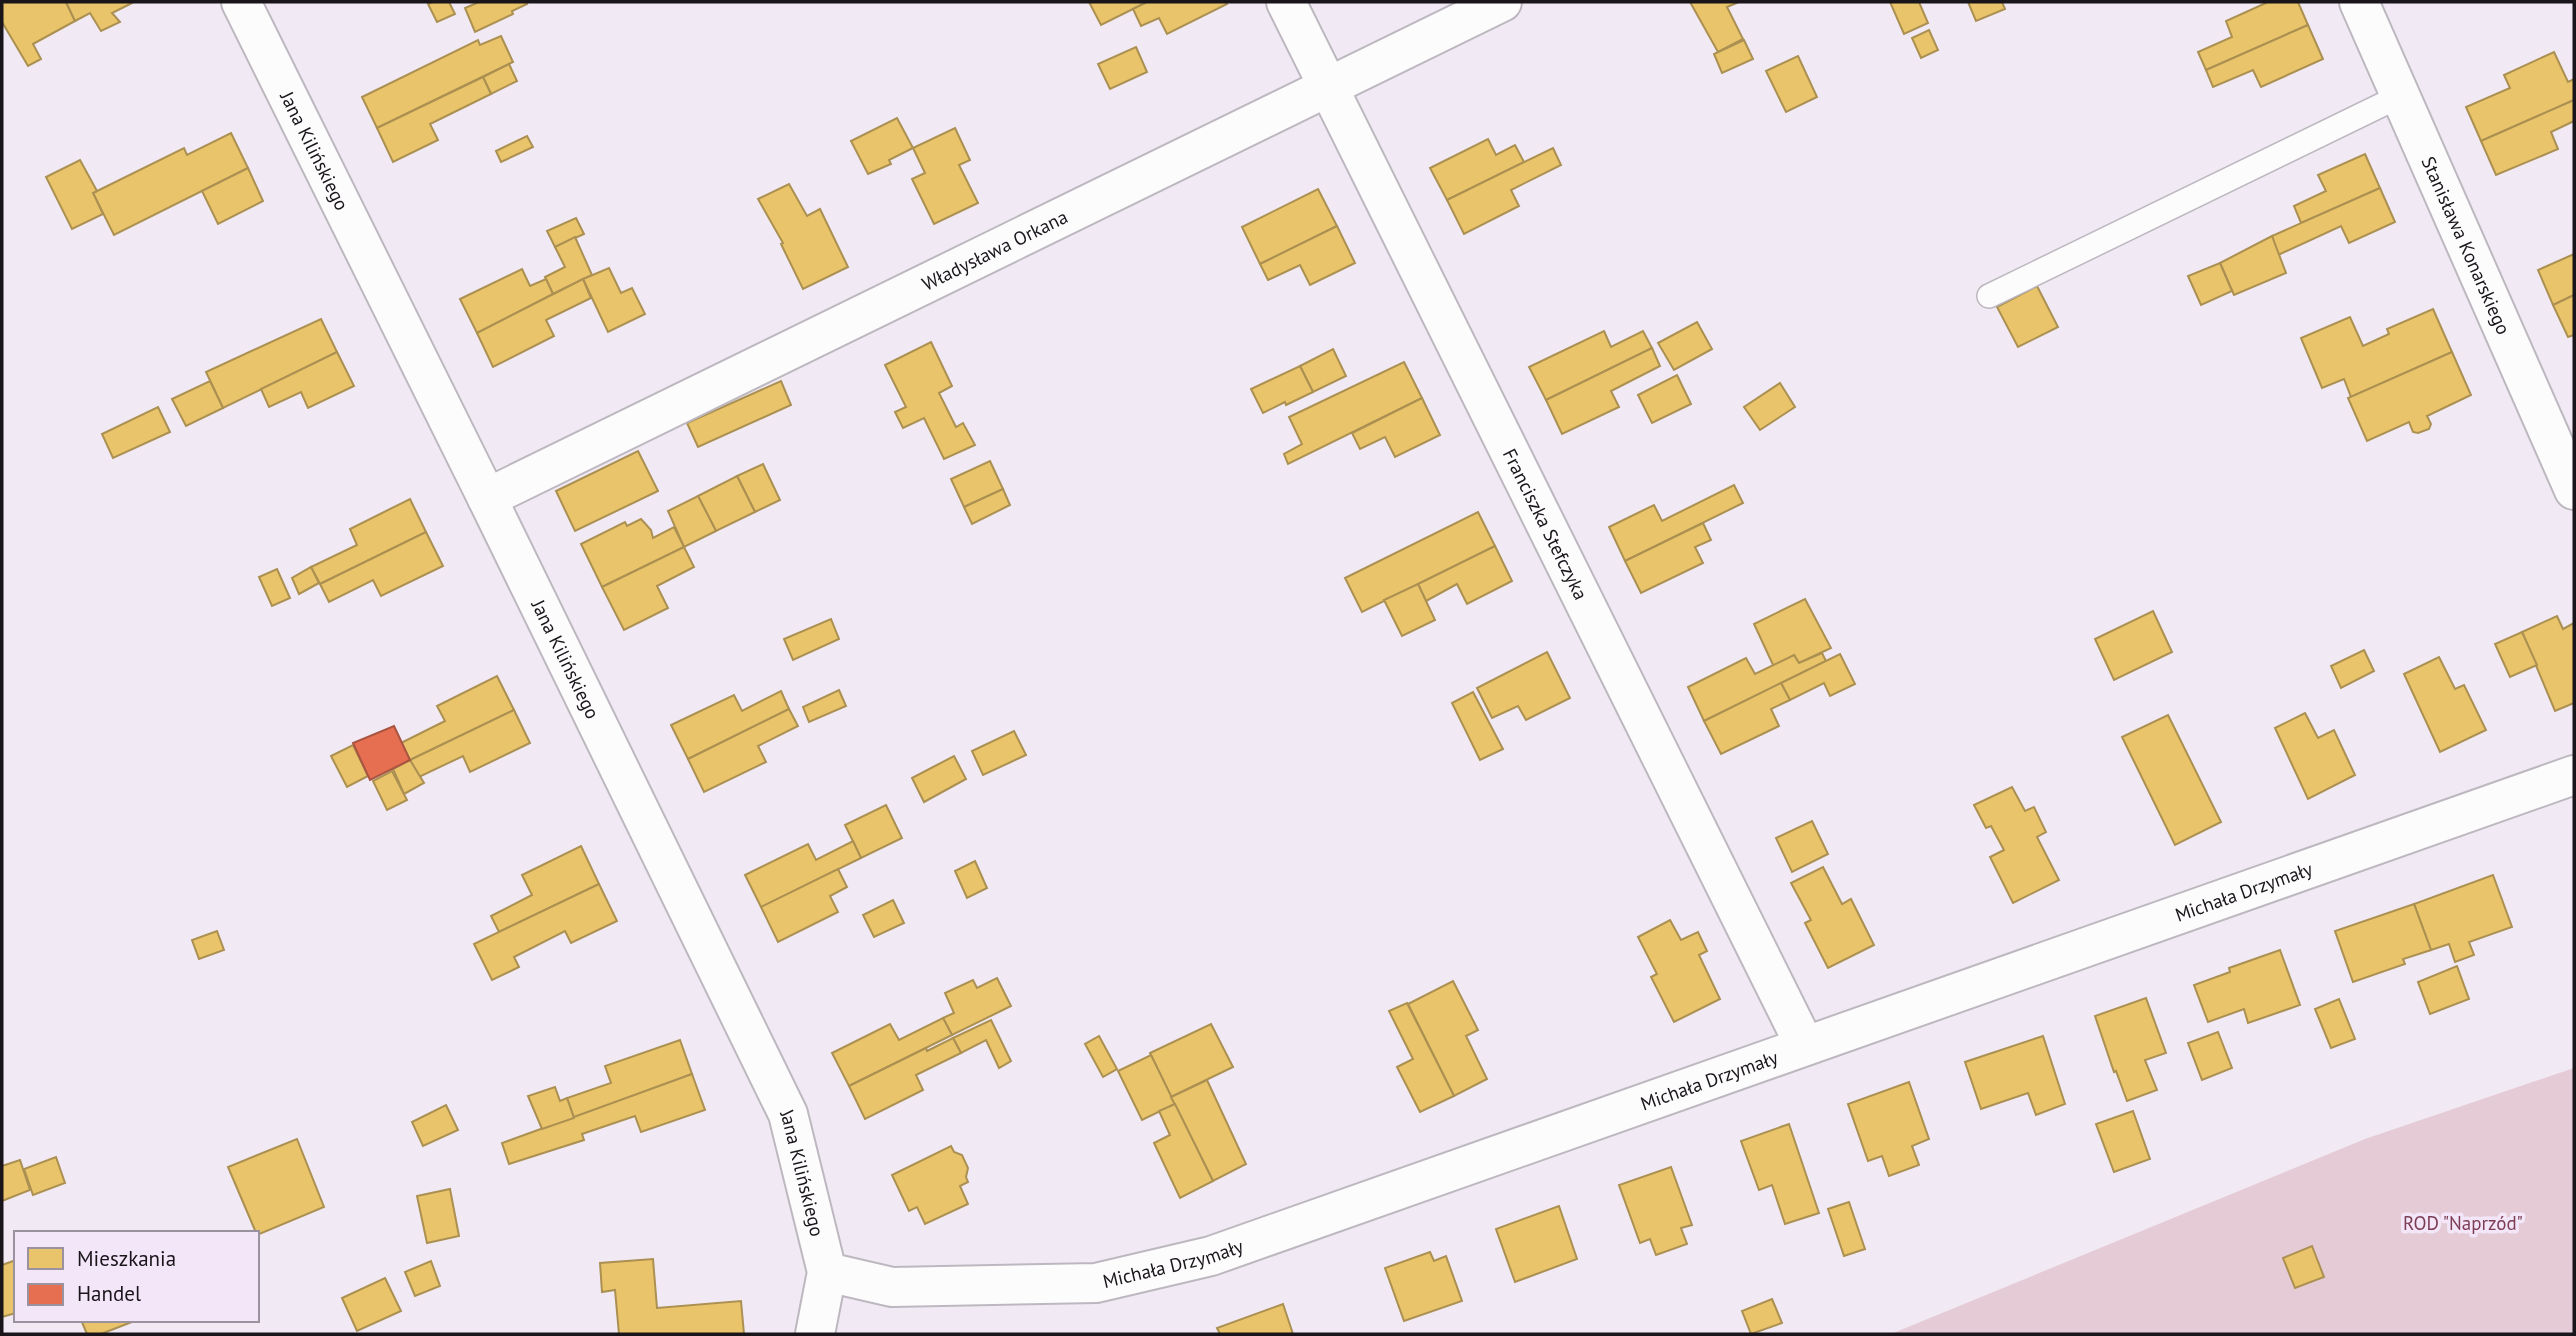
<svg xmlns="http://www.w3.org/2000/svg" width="2576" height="1336" viewBox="0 0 2576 1336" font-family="'PT Sans',sans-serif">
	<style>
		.green { fill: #e5cbd6 }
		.homes { fill: #e9c46a; stroke: #ab9052; stroke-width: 2 }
		.shops { fill: #e76f51; stroke: #a95441; stroke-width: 2 }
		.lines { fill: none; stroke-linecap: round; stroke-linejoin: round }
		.service-casing { stroke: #bdb8c0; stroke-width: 26 }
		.minor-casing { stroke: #bdb8c0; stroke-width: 42 }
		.service { stroke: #fdfcfd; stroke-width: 23 }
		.minor { stroke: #fdfcfd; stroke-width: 38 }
		.labels { text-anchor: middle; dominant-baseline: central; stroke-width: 7; stroke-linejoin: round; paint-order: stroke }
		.street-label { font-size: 19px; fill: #19151b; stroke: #f2e6f8 }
		.park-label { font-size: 19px; fill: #7d3d54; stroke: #f2e6f8 }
	</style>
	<rect width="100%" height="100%" fill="#f1eaf4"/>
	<polygon class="green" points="2574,1068 2574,1334 1891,1334 2365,1139"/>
	<g class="homes">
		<polygon points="2,2 66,2 75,21 33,44 41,59 28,66 2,22"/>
		<polygon points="66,2 134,2 112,13 120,22 101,31 90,13 75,21"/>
		<polygon points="433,2 449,2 455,14 437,22 428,4"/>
		<polygon points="479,2 526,2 527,4 512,11 513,14 475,32 465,8"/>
		<polygon points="1089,2 1147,2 1101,25"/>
		<polygon points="1147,2 1225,2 1227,4 1167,34 1159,18 1141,26 1133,9"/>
		<polygon points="1690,2 1739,2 1727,7 1743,39 1718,52"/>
		<polygon points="1890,2 1919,2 1928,23 1904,34"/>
		<polygon points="1968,2 2002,2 2005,9 1976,21"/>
		<polygon points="2268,2 2298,2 2308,25 2206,70 2198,52 2232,37 2226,21"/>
		<polygon points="2308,25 2323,59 2261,87 2253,70 2213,87 2206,70"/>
		<polygon points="1929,30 1938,50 1921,58 1912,38"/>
		<polygon points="501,36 513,62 377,128 362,97 478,40 480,45"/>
		<polygon points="1744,40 1753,59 1722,73 1714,54"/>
		<polygon points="1136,47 1147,72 1110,89 1098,64"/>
		<polygon points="2554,52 2568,82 2574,79 2574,100 2481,141 2466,107 2510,88 2504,75"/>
		<polygon points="1798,56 1817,97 1786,112 1766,71"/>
		<polygon points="509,64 517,81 491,94 483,77"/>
		<polygon points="483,77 491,94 430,124 438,140 393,162 377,128"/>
		<polygon points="2574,100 2574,121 2551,132 2558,149 2496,175 2481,141"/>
		<polygon points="897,118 913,148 889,160 891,164 868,174 851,141"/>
		<polygon points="955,128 970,160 959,165 978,203 934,224 912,179 925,173 913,148"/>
		<polygon points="231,133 248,168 114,235 93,193 184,148 187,155"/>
		<polygon points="527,136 533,147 501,162 496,151"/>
		<polygon points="1488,139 1496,155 1515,145 1524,162 1447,200 1430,168"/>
		<polygon points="1553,148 1561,165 1511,190 1519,206 1464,234 1447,200"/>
		<polygon points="2365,154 2380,188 2301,223 2294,206 2326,191 2318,175"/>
		<polygon points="80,160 97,191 93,193 103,214 72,229 46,177"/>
		<polygon points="248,168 263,201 218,224 202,191"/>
		<polygon points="789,184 807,216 820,209 848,267 803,289 781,244 783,243 758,199"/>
		<polygon points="2380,188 2395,222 2349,243 2341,226 2278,255 2272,236"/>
		<polygon points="1318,189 1337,226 1260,264 1242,227"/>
		<polygon points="576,218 584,234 555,247 547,231"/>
		<polygon points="1337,226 1355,263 1310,285 1300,265 1268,280 1260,264"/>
		<polygon points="2272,236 2286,273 2234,295 2220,263"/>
		<polygon points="575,237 592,275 553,294 545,277 565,267 555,247"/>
		<polygon points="2574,254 2574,295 2553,305 2538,270"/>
		<polygon points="2220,263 2232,291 2201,305 2188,276"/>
		<polygon points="609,268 621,293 632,288 645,314 608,332 583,279"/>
		<polygon points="522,269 530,286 546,279 553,294 477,333 460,299"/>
		<polygon points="583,279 591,298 546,320 554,336 493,367 477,333"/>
		<polygon points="2037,286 2058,327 2018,347 1997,307"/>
		<polygon points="2574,295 2574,335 2568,337 2553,305"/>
		<polygon points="2433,309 2452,352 2351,397 2344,379 2322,388 2301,338 2350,317 2363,346 2389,334 2387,329"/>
		<polygon points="321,319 337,352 223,408 206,372"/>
		<polygon points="1697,322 1712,349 1674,370 1658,343"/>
		<polygon points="1604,331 1611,347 1643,331 1652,348 1546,400 1529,367"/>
		<polygon points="931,342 952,386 939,393 956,427 963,423 975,445 944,459 924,418 903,428 895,412 906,407 885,365"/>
		<polygon points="1652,348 1660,366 1611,391 1619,407 1562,434 1546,400"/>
		<polygon points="1333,349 1346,376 1313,392 1300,366"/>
		<polygon points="337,352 354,386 308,408 301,392 269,407 261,389"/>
		<polygon points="2452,352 2471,395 2427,416 2431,424 2429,429 2418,433 2413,432 2409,422 2367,441 2348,398"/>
		<polygon points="1404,362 1422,398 1288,464 1284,454 1302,444 1289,417"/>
		<polygon points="1300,366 1313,392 1286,405 1285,402 1263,413 1251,389"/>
		<polygon points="1677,375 1691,404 1652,423 1638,395"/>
		<polygon points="210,381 223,408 186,426 172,399"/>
		<polygon points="781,381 791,405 698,447 687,423"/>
		<polygon points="1780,383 1795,407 1760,430 1744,407"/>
		<polygon points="1422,398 1440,435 1395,457 1385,437 1360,449 1352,433"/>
		<polygon points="158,407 170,432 113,458 102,434"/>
		<polygon points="638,451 658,491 575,531 556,491"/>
		<polygon points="990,461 1003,489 964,507 951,479"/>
		<polygon points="763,464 780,500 755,512 737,476"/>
		<polygon points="737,476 755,512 716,531 698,496"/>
		<polygon points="1734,485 1743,503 1625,561 1609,527 1654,505 1662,521"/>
		<polygon points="1003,489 1010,505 972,524 964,507"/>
		<polygon points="698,496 716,531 684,547 668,511"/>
		<polygon points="410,499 426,532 320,584 311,567 357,545 350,529"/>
		<polygon points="1478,512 1495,546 1362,612 1345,578"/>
		<polygon points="641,519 651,530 653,538 674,527 684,547 602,587 581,544 625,522 627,526"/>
		<polygon points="1703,523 1711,540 1695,547 1703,563 1641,593 1625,561"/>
		<polygon points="426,532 443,566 381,596 373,580 329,602 320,584"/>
		<polygon points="1495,546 1512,581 1467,604 1457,584 1426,601 1418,584"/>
		<polygon points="684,547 694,567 657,586 668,608 624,630 602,587"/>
		<polygon points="311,567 319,583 299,594 292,578"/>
		<polygon points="277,569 290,598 272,606 259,577"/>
		<polygon points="1418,584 1435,620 1402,636 1384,600"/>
		<polygon points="1805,599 1831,648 1799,663 1794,655 1774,667 1754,624"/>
		<polygon points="2153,611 2172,652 2114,680 2095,639"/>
		<polygon points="2557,616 2563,629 2574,623 2574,703 2555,711 2522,632"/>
		<polygon points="831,619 839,639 793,660 784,639"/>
		<polygon points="2522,632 2537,665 2510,677 2495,644"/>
		<polygon points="2364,650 2374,671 2341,688 2331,666"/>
		<polygon points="1547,652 1570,698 1526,720 1518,706 1492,718 1477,688"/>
		<polygon points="1822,653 1826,661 1704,721 1688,687 1746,658 1755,674 1794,655 1799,663"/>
		<polygon points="1840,654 1855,684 1830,696 1824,683 1790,700 1781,683"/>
		<polygon points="2439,657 2455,689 2464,685 2486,730 2440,752 2404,674"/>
		<polygon points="497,676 514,710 410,760 401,743 445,721 437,706"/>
		<polygon points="1781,683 1790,700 1771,709 1779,726 1721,754 1704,721"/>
		<polygon points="839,690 846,706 809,722 803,707"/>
		<polygon points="781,691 789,709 688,759 671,725 734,695 742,711"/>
		<polygon points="1473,692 1503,749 1480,760 1452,703"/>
		<polygon points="789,709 798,726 758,746 766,762 704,792 688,759"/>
		<polygon points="514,710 530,743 470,772 463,756 419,777 410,760"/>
		<polygon points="2305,713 2318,738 2334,730 2355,775 2308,799 2275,728"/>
		<polygon points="2168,715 2221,822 2175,845 2122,737"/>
		<polygon points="1014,731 1026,755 983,775 972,751"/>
		<polygon points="353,745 368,776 347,787 331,756"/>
		<polygon points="954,756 966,779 924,802 912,778"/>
		<polygon points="410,760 424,783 404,794 393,769"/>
		<polygon points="392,771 407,800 387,810 373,781"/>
		<polygon points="2012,787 2025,811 2034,807 2046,832 2037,837 2059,880 2013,903 1990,857 2004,850 1991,826 1986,828 1974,805"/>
		<polygon points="886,805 902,838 861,858 845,825"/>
		<polygon points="1812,821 1828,854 1792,872 1776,838"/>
		<polygon points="853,841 861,858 761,907 745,875 808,844 816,860"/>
		<polygon points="581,846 599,884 499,932 491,916 532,895 522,875"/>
		<polygon points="975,861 987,888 967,898 955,871"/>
		<polygon points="1823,867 1842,904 1851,899 1874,945 1828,968 1805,923 1811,920 1791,883"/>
		<polygon points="838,869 847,887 830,896 838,912 778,942 761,907"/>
		<polygon points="2493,875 2512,927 2469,942 2474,955 2455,962 2449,944 2431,950 2414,904"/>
		<polygon points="599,884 617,921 571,943 565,931 514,957 519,967 492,980 474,944"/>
		<polygon points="893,900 904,923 874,937 863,915"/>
		<polygon points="2414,904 2431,950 2403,959 2405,964 2353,982 2335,931"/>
		<polygon points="1670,920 1681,940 1698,932 1707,951 1699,955 1720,999 1674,1022 1651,977 1657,974 1638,937"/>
		<polygon points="217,931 224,950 199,959 192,940"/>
		<polygon points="2280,950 2300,1005 2248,1023 2244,1009 2208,1022 2194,985 2230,972 2229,968"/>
		<polygon points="2457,966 2469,999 2430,1014 2418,982"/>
		<polygon points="997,978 1011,1006 952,1035 943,1018 954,1013 945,993 973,980 977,988"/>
		<polygon points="1453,981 1478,1030 1466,1036 1487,1079 1454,1096 1408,1004"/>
		<polygon points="2146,998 2166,1053 2145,1060 2157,1090 2127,1101 2116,1071 2114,1072 2095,1016"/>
		<polygon points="2339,999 2355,1039 2331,1048 2315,1009"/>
		<polygon points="1407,1003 1454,1096 1420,1112 1397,1067 1413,1059 1389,1011"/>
		<polygon points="943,1018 952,1035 849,1086 832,1053 890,1024 899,1040"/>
		<polygon points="991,1020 1011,1061 999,1068 986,1040 961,1053 953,1038"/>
		<polygon points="1211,1024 1233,1067 1171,1097 1150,1053"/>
		<polygon points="2218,1032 2232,1068 2202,1080 2188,1043"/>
		<polygon points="1099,1036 1117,1069 1103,1077 1085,1044"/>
		<polygon points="2043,1036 2065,1104 2036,1115 2028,1093 1981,1109 1965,1062"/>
		<polygon points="953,1038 961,1053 916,1075 923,1090 865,1119 849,1086 926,1048 927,1051"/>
		<polygon points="680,1040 692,1074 574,1118 567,1098 611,1083 605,1066"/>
		<polygon points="1151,1055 1175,1104 1142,1120 1118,1071"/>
		<polygon points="692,1074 705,1110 641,1132 635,1116 582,1134 584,1140 509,1164 502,1143"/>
		<polygon points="1207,1080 1246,1164 1213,1181 1171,1097"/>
		<polygon points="1909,1082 1929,1139 1912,1146 1919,1165 1889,1176 1882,1156 1868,1161 1848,1104"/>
		<polygon points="555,1087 560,1101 567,1098 574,1118 542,1129 528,1096"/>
		<polygon points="1175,1104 1213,1181 1180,1198 1154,1143 1170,1135 1159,1111"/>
		<polygon points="446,1105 458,1130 423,1146 412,1122"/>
		<polygon points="2133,1111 2150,1159 2114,1172 2096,1124"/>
		<polygon points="1789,1124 1819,1213 1785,1224 1772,1185 1759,1190 1741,1141"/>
		<polygon points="297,1139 324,1207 257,1235 228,1167"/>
		<polygon points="951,1146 954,1152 962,1155 968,1168 966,1177 968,1182 960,1186 968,1204 925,1224 917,1207 909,1211 892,1175"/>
		<polygon points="56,1157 65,1183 33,1195 24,1169"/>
		<polygon points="20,1160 30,1190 2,1201 2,1166"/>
		<polygon points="1671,1167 1692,1225 1681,1228 1687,1244 1656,1255 1650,1239 1640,1243 1619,1185"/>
		<polygon points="450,1189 459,1236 427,1243 417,1196"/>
		<polygon points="1849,1202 1865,1249 1844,1256 1828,1209"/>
		<polygon points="1559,1206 1577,1259 1515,1282 1496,1229"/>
		<polygon points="2312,1246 2324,1277 2295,1288 2283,1258"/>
		<polygon points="1430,1252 1434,1261 1446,1256 1462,1301 1404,1321 1385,1268"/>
		<polygon points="653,1259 657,1308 741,1301 744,1334 619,1334 615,1290 602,1292 600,1263"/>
		<polygon points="16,1260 16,1313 2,1317 2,1265"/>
		<polygon points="431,1261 440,1286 415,1296 405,1272"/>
		<polygon points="385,1278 401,1311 357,1331 342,1298"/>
		<polygon points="1772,1299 1782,1323 1751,1334 1742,1311"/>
		<polygon points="1283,1304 1293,1334 1220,1334 1217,1328"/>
		<polygon points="81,1320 137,1320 101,1334 87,1334"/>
	</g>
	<polygon class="shops" points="394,726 410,760 370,780 353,743"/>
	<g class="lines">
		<defs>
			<polyline id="service" points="1989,296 2400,96"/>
			<g id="minor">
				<path id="s1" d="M241,2L487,498L788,1114L827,1272L815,1334"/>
				<path id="s2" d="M1286,2L1805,1046"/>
				<path id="s3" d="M2359,2L2574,490"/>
				<path id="s4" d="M487,498L1502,2"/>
				<path id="s5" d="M827,1272L892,1287L1096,1283L1211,1256L2574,775"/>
			</g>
		</defs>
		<use href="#service" class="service-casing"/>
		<use href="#minor" class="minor-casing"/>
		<use href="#service" class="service"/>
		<use href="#minor" class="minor"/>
	</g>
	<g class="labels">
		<g class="street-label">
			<text stroke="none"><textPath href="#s1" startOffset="166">Jana Kilińskiego</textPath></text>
			<text stroke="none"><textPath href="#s3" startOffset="266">Stanisława Konarskiego</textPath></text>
			<text stroke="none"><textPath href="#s4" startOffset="565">Władysława Orkana</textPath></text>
			<text stroke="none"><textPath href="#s2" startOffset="583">Franciszka Stefczyka</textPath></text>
			<text stroke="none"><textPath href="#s1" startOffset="733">Jana Kilińskiego</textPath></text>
			<text stroke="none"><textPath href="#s5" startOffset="1484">Michała Drzymały</textPath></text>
			<text stroke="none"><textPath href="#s5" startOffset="917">Michała Drzymały</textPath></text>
			<text stroke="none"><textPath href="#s1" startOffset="1300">Jana Kilińskiego</textPath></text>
			<text stroke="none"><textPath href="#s5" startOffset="350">Michała Drzymały</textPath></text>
		</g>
		<g class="park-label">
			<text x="2463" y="1223">ROD "Naprzód"</text>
		</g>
	</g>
	<rect width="2576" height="1336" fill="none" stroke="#19151b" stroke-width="7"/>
	<rect x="14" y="1231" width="245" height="91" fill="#f2e6f8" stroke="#9b92a0" stroke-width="2"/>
	<rect x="28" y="1248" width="35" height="21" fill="#e9c46a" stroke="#9b92a0" stroke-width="2"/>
	<text x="77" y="1266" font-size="21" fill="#19151b">Mieszkania</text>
	<rect x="28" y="1284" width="35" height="21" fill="#e76f51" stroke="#9b92a0" stroke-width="2"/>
	<text x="77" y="1301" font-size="21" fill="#19151b">Handel</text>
</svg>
